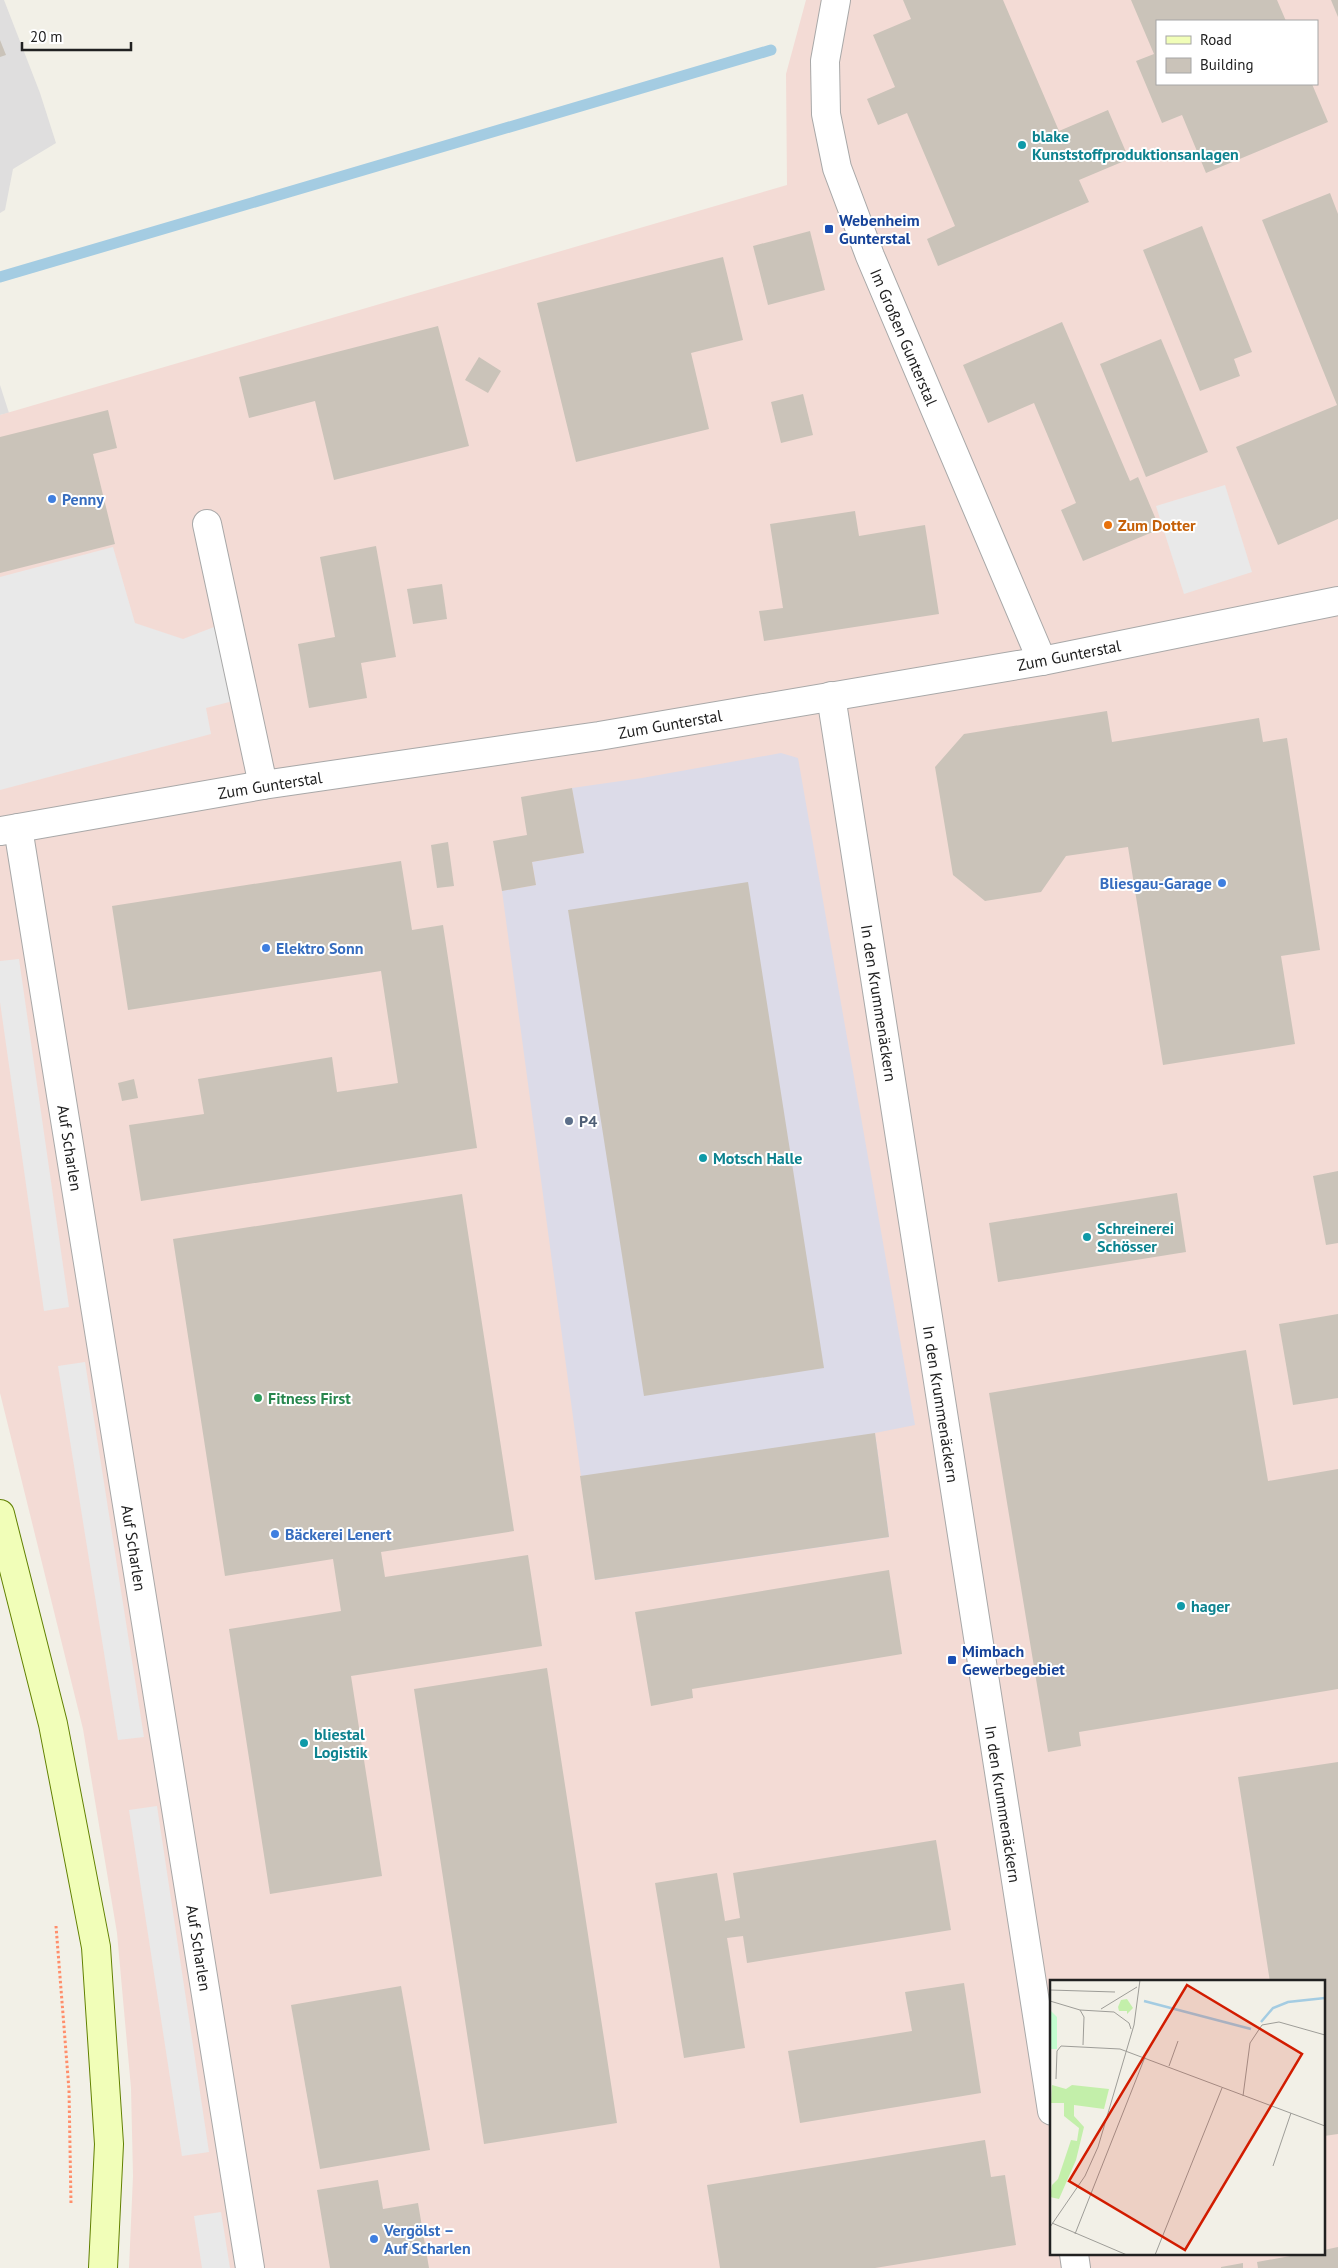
<svg xmlns="http://www.w3.org/2000/svg" width="1338" height="2268" viewBox="0 0 1338 2268" font-family="'PT Sans',sans-serif">
	<style>
		.residential { fill: #dfdede }
		.commercial { fill: #f3dbd5; fill-rule: evenodd }
		.parking { fill: #e9e9e9 }
		.plaza { fill: #dcdbe8 }
		.lines { fill: none; stroke-linecap: round; stroke-linejoin: round }
		.stream { stroke: #a4cce2; stroke-width: 11 }
		.building { fill: #cac3b9 }
		.minor-casing { stroke: #a8a8a8; stroke-width: 30 }
		.secondary-casing { stroke: #618000; stroke-width: 30 }
		.path { stroke: #ff8e6b; stroke-width: 3; stroke-dasharray: 2.5 2.5; stroke-linecap: butt }
		.minor { stroke: #fff; stroke-width: 28 }
		.secondary { stroke: #f1feb8; stroke-width: 28 }
		.culture-dot { fill: #0f9aa8; stroke: #fff; stroke-width: 2 }
		.transit-dot { fill: #1a4fb4; stroke: #fff; stroke-width: 2 }
		.shop-dot { fill: #3f7fe0; stroke: #fff; stroke-width: 2 }
		.food-dot { fill: #e8710a; stroke: #fff; stroke-width: 2 }
		.service-dot { fill: #5c6f8a; stroke: #fff; stroke-width: 2 }
		.leisure-dot { fill: #2e9e5b; stroke: #fff; stroke-width: 2 }
		.labels { text-anchor: middle; dominant-baseline: central; stroke-width: 4; stroke-linejoin: round; paint-order: stroke }
		.culture-label { font-size: 16px; font-weight: bold; fill: #0d838f; stroke: #fff; text-anchor: start }
		.transit-label { font-size: 16px; font-weight: bold; fill: #164399; stroke: #fff; text-anchor: start }
		.street-label { font-size: 16px; fill: #212121; stroke: #fff }
		.shop-label { font-size: 16px; font-weight: bold; fill: #366cbe; stroke: #fff; text-anchor: start }
		.food-label { font-size: 16px; font-weight: bold; fill: #c56008; stroke: #fff; text-anchor: start }
		.service-label { font-size: 16px; font-weight: bold; fill: #4e5e75; stroke: #fff; text-anchor: start }
		.leisure-label { font-size: 16px; font-weight: bold; fill: #27864d; stroke: #fff; text-anchor: start }
		.inset-river { fill: none; stroke: #a4cce2; stroke-width: 2.5 }
		.inset-road { fill: none; stroke: #9e9d98; stroke-width: 1 }
		.view { fill: #d21c00; fill-opacity: 0.15; stroke: #d21c00; stroke-width: 2.5 }
		.inset-edge { fill: none; stroke: #212121; stroke-width: 2.5 }
	</style>
	<rect width="100%" height="100%" fill="#f2f0e7"/>
	<g class="residential">
		<polygon points="0,0 4,0 40,93 56,143 13,169 5,210 0,213"/>
		<polygon points="0,385 9,413 0,415"/>
	</g>
	<path class="commercial" d="M806,0H1338V2268H129L133,2176L131,2088L117,1933L83,1729L0,1393V415L787,185L786,74ZM1157,21H1317V84H1157ZM1052,1982H1324V2254H1052Z"/>
	<g class="parking">
		<polygon points="1225,485 1252,572 1184,594 1156,506"/>
		<polygon points="113,547 135,623 183,639 214,627 233,701 206,708 211,734 0,790 0,577"/>
		<polygon points="19,959 69,1307 44,1311 0,1002 0,961"/>
		<polygon points="85,1362 144,1737 118,1740 58,1366"/>
		<polygon points="157,1806 209,2152 182,2156 129,1810"/>
		<polygon points="221,2212 230,2268 202,2268 194,2216"/>
	</g>
	<polygon class="plaza" points="781,753 798,758 915,1425 875,1433 889,1537 595,1580 502,891 536,885 532,862 583,853 572,788 642,778"/>
	<g class="lines">
		<polyline class="stream" points="0,277 771,50"/>
	</g>
	<g class="building">
		<polygon points="903,0 1003,0 1059,131 1108,110 1129,159 1079,180 1089,202 938,266 927,239 955,226 907,113 878,125 867,99 895,87 873,35 911,19"/>
		<polygon points="1131,0 1277,0 1286,21 1157,21 1157,84 1312,84 1328,122 1206,173 1182,115 1162,123 1136,61 1154,54"/>
		<polygon points="1331,0 1338,0 1338,17"/>
		<polygon points="0,40 6,55 0,57"/>
		<polygon points="1330,193 1338,214 1338,519 1278,545 1236,447 1337,405 1262,220"/>
		<polygon points="1202,226 1252,352 1234,359 1240,376 1200,391 1143,250"/>
		<polygon points="810,231 825,290 768,305 753,246"/>
		<polygon points="723,257 743,340 691,353 709,429 576,462 537,303"/>
		<polygon points="1062,322 1130,481 1138,477 1160,529 1083,561 1061,510 1076,503 1034,403 988,423 963,365"/>
		<polygon points="438,326 469,446 334,480 315,401 249,418 239,377"/>
		<polygon points="1161,339 1208,452 1146,477 1100,364"/>
		<polygon points="479,357 501,371 488,393 465,380"/>
		<polygon points="803,394 813,435 781,443 771,402"/>
		<polygon points="108,410 117,448 93,454 115,544 0,573 0,437"/>
		<polygon points="855,511 859,536 925,525 939,614 764,641 759,611 783,608 770,524"/>
		<polygon points="376,546 396,657 361,663 367,698 309,708 298,644 335,637 320,557"/>
		<polygon points="442,584 447,619 413,624 407,589"/>
		<polygon points="1107,711 1112,742 1259,718 1263,742 1287,738 1320,950 1281,956 1295,1044 1163,1065 1128,847 1066,856 1041,892 985,901 953,875 935,767 964,734"/>
		<polygon points="572,788 584,853 532,862 536,885 502,891 493,841 527,835 521,797"/>
		<polygon points="448,842 454,886 437,888 431,845"/>
		<polygon points="401,861 412,930 443,925 477,1148 141,1201 129,1125 204,1114 198,1079 332,1057 337,1092 398,1083 381,971 128,1010 112,906"/>
		<polygon points="748,882 824,1368 644,1396 568,910"/>
		<polygon points="134,1079 138,1098 122,1101 118,1083"/>
		<polygon points="1338,1171 1338,1243 1326,1245 1313,1176"/>
		<polygon points="1177,1193 1186,1252 998,1282 989,1223"/>
		<polygon points="462,1194 514,1531 381,1552 385,1577 528,1555 542,1646 351,1676 382,1876 270,1894 229,1629 341,1611 333,1559 225,1576 173,1239"/>
		<polygon points="1338,1314 1338,1398 1293,1405 1279,1324"/>
		<polygon points="1246,1350 1268,1481 1338,1469 1338,1689 1079,1732 1081,1746 1048,1752 989,1393"/>
		<polygon points="875,1433 889,1537 595,1580 580,1476"/>
		<polygon points="889,1570 902,1654 692,1689 693,1698 651,1706 635,1612"/>
		<polygon points="547,1668 617,2123 484,2144 414,1689"/>
		<polygon points="1338,1762 1338,2134 1324,2136 1324,1982 1270,1982 1238,1777"/>
		<polygon points="936,1840 951,1930 747,1963 743,1936 727,1938 745,2048 684,2058 655,1883 717,1873 725,1921 740,1918 733,1873"/>
		<polygon points="964,1983 981,2093 800,2123 788,2051 912,2031 905,1992"/>
		<polygon points="401,1986 430,2150 320,2169 291,2005"/>
		<polygon points="985,2140 991,2177 1005,2175 1016,2245 875,2268 720,2268 707,2185"/>
		<polygon points="378,2180 383,2209 418,2203 429,2268 330,2268 317,2190"/>
		<polygon points="1338,2247 1338,2268 1258,2268 1257,2262 1301,2254 1324,2254 1324,2250"/>
		<polygon points="1243,2263 1243,2268 1221,2268 1221,2267"/>
	</g>
	<g class="lines">
		<defs>
			<g id="minor">
				<polyline points="836,0 825,61 826,114 837,168 870,256 1042,661"/>
				<polyline points="207,524 263,785"/>
				<polyline points="831,696 1052,2111"/>
				<polyline points="18,828 250,2268"/>
				<polyline points="1,831 263,785 599,736 1042,661 1338,601"/>
				<polyline points="1074,2254 1076,2268"/>
			</g>
			<polyline id="secondary" points="0,1514 53,1724 96,1947 109,2144 103,2268"/>
		</defs>
		<use href="#minor" class="minor-casing"/>
		<use href="#secondary" class="secondary-casing"/>
		<polyline class="path" points="56,1926 69,2090 71,2204"/>
		<use href="#minor" class="minor"/>
		<use href="#secondary" class="secondary"/>
	</g>
	<g class="culture-dot">
		<circle cx="1022" cy="145" r="5"/>
		<circle cx="703" cy="1158" r="5"/>
		<circle cx="1087" cy="1237" r="5"/>
		<circle cx="1181" cy="1606" r="5"/>
		<circle cx="304" cy="1743" r="5"/>
	</g>
	<g class="transit-dot">
		<rect x="824" y="224" width="10" height="10" rx="2.5"/>
		<rect x="947" y="1655" width="10" height="10" rx="2.5"/>
	</g>
	<g class="shop-dot">
		<circle cx="52" cy="499" r="5"/>
		<circle cx="1222" cy="883" r="5"/>
		<circle cx="266" cy="948" r="5"/>
		<circle cx="275" cy="1534" r="5"/>
		<circle cx="374" cy="2239" r="5"/>
	</g>
	<circle class="food-dot" cx="1108" cy="525" r="5"/>
	<circle class="service-dot" cx="569" cy="1121" r="5"/>
	<circle class="leisure-dot" cx="258" cy="1398" r="5"/>
	<g class="labels">
		<g class="culture-label">
			<text x="1032" y="136">blake<tspan x="1032" dy="18">Kunststoffproduktionsanlagen</tspan></text>
			<text x="713" y="1158">Motsch Halle</text>
			<text x="1097" y="1228">Schreinerei<tspan x="1097" dy="18">Schösser</tspan></text>
			<text x="1191" y="1606">hager</text>
			<text x="314" y="1734">bliestal<tspan x="314" dy="18">Logistik</tspan></text>
		</g>
		<g class="transit-label">
			<text x="839" y="220">Webenheim<tspan x="839" dy="18">Gunterstal</tspan></text>
			<text x="962" y="1651">Mimbach<tspan x="962" dy="18">Gewerbegebiet</tspan></text>
		</g>
		<g class="street-label">
			<text transform="translate(904 337) rotate(67)">Im Großen Gunterstal</text>
			<text transform="translate(1069 655) rotate(-11)">Zum Gunterstal</text>
			<text transform="translate(670 724) rotate(-10)">Zum Gunterstal</text>
			<text transform="translate(270 785) rotate(-9)">Zum Gunterstal</text>
			<text transform="translate(879 1003) rotate(81)">In den Krummenäckern</text>
			<text transform="translate(70 1148) rotate(81)">Auf Scharlen</text>
			<text transform="translate(941 1404) rotate(81)">In den Krummenäckern</text>
			<text transform="translate(134 1548) rotate(81)">Auf Scharlen</text>
			<text transform="translate(1003 1804) rotate(81)">In den Krummenäckern</text>
			<text transform="translate(199 1948) rotate(81)">Auf Scharlen</text>
		</g>
		<g class="shop-label">
			<text x="62" y="499">Penny</text>
			<text x="1212" y="883" text-anchor="end">Bliesgau-Garage</text>
			<text x="276" y="948">Elektro Sonn</text>
			<text x="285" y="1534">Bäckerei Lenert</text>
			<text x="384" y="2230">Vergölst –<tspan x="384" dy="18">Auf Scharlen</tspan></text>
		</g>
		<g class="food-label">
			<text x="1118" y="525">Zum Dotter</text>
		</g>
		<g class="service-label">
			<text x="579" y="1121">P4</text>
		</g>
		<g class="leisure-label">
			<text x="268" y="1398">Fitness First</text>
		</g>
	</g>
	<g transform="translate(1050 1980)">
		<rect width="275" height="275" fill="#f2f0e7"/>
		<path d="M77,19L83,28L77,34V31H69L68,27L71,20ZM2,105L16,109L22,105L59,109L54,129L24,125V136L34,147L26,180L9,219L0,217L2,205L8,199L21,160L27,161L29,148L14,136V123H1Z" fill="#c3efaa"/>
		<path d="M0,30L7,37V69H0Z" fill="#c2fdcf"/>
		<path class="inset-river" d="M94,21L201,49M211,42L223,28L238,22L275,18"/>
		<path class="inset-road" d="M0,10L65,12M0,21L30,30L64,32L79,43L81,49M51,29L87,7M30,30L34,37L33,65M119,86L128,61M6,99L7,71L11,66L70,69L275,146M193,116L200,63L212,45L229,42L275,55M223,186L241,133M2,243L77,275M0,247L35,196L48,167L84,45L90,0M25,254L95,77M105,275L172,108"/>
		<path class="view" d="M137,5L252,74L135,270L19,201Z"/>
		<rect width="275" height="275" class="inset-edge"/>
	</g>
	<rect x="1156" y="20" width="162" height="65" fill="#ffffff" stroke="#a6a6a6"/>
	<rect x="1166" y="36" width="25" height="8" fill="#f1feb8" stroke="#a6a6a6"/>
	<text x="1200" y="45" font-size="15" fill="#212121">Road</text>
	<rect x="1166" y="58" width="25" height="15" fill="#cac3b9" stroke="#a6a6a6"/>
	<text x="1200" y="70" font-size="15" fill="#212121">Building</text>
	<path d="M22 42v8h109v-8" fill="none" stroke="#212121" stroke-width="2.5"/>
	<text x="30" y="42" font-size="15" fill="#212121" stroke="#ffffff" stroke-width="4" paint-order="stroke">20 m</text>
</svg>
